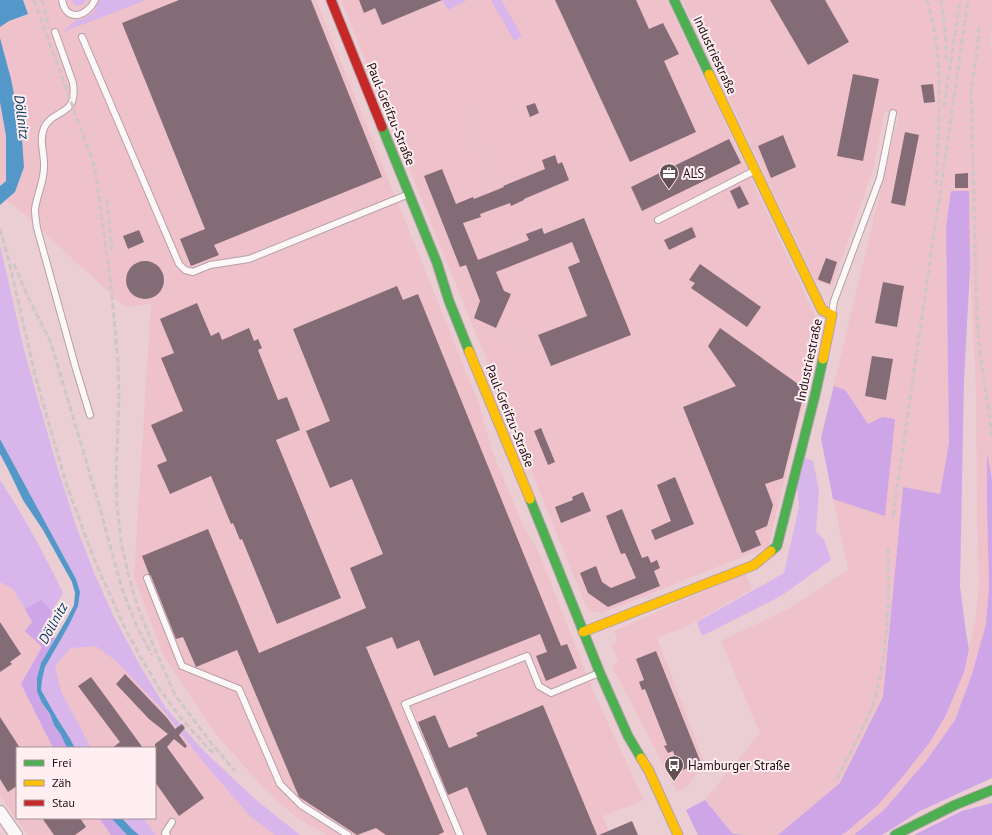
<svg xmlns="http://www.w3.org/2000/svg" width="992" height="835" viewBox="0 0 992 835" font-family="'PT Sans',sans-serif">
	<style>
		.built { fill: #eec1cb }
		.green { fill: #d8b5eb }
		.forest { fill: #cea5e7 }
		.water { fill: #5498c9 }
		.building { fill: #846c77 }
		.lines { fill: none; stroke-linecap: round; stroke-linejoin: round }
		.lane-casing { stroke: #b6a1a6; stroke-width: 8 }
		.street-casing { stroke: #b6a1a6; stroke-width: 14 }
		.fast-casing { stroke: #b6a1a6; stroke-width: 11 }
		.slow-casing { stroke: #b6a1a6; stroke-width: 11 }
		.jam-casing { stroke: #b6a1a6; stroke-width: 11 }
		.path { stroke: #d3cbcd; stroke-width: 2; stroke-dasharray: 1 3; stroke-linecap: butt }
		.lane { stroke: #fcf8f9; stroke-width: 6 }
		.street { stroke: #fcf8f9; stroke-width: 12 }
		.fast { stroke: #4caf50; stroke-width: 9 }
		.slow { stroke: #ffc107; stroke-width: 9 }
		.jam { stroke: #c62828; stroke-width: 9 }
		.rail { stroke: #cfc6c8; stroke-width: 3; stroke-dasharray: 6 3; stroke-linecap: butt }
		.labels { text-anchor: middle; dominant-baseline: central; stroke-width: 4; stroke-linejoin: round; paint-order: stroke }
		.street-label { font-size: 13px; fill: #1d0c11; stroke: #ffeef2 }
		.poi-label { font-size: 13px; fill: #1d0c11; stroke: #ffeef2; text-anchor: start }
		.water-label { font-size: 14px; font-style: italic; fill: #02395c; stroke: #ffeef2 }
	</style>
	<rect width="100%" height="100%" fill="#eaced4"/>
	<g class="built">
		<polygon points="23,0 316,0 479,404 491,448 520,519 539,553 594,693 644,800 603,816 610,835 326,835 296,817 268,793 215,733 164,657 134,577 151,304 125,307 24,214 0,195 0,27 9,21 28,14"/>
		<polygon points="341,0 667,0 821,328 768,547 602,613 588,611"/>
		<polygon points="682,0 992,0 992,32 989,52 992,43 992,480 987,456 987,505 989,586 986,624 972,674 955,720 926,761 884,810 854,835 841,835 845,833 904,775 930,742 946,715 964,672 969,649 975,623 979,585 977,506 976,390 970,269 969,191 951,191 946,227 949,443 940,495 903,487 883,697 840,783 778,835 746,835 734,834 705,800 760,733 721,641 790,608 848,570 821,438 899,114 885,111 873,170 832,286 816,282"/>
		<polygon points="745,573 752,589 690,625 657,638 705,764 687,787 677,791 612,666 619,662 611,645 618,641 614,631"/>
		<polygon points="0,582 13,589 25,609 32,622 26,631 42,647 21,684 53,748 17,748 17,818 99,818 111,835 28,835 0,795"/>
		<polygon points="96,646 117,662 127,671 162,709 204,763 250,816 275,835 156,835 143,818 155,818 155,748 91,748 61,691 55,666 71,648"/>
	</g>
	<g class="green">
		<path d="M71,0H86C82,7 75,8 71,0Z"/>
		<polygon points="100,0 146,0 63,32 76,20 83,19 93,13"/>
		<polygon points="442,0 467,0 448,10"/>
		<polygon points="491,0 501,0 522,36 514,41"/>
		<polygon points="0,245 25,354 56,463 77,529 95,575 114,617 139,664 166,708 202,749 256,800 300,835 275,835 250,816 204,763 162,709 117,662 96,646 71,648 55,666 61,691 91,748 75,748 69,737 57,718 41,690 42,680 45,667 69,625 78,606 76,579 0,439"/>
		<polygon points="805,458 813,461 819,491 816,531 824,540 831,560 781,596 702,636 697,622 784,573 799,507 797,487"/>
		<path d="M0,480C24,516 44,554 63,593L52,611L41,600L25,609L13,589L0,582Z"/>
		<polygon points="123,818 143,818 156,835 139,835 132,829"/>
	</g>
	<g class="forest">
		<polygon points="951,191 969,191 970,269 964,379 960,586 966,633 969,649 964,672 946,715 930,742 904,775 878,805 845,833 841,835 778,835 840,783 883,697 903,487 940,494 949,443 946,227"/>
		<polygon points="834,386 845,390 868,424 882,417 895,419 885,516 833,499 821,438"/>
		<polygon points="987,453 992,480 992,778 920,811 882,835 854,835 884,810 926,761 955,720 972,674 986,624 989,586 987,505"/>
		<polygon points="41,600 52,611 49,630 55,639 41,663 37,678 42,703 50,714 54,725 61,735 67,748 53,748 21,684 42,647 25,631 32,622 25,609"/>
		<polygon points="705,800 733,834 746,835 698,835 686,810"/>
		<polygon points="992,803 992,835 914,835 962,811"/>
		<polygon points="99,818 111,818 127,835 111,835"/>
	</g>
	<g class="water">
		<polygon points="0,0 23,0 28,14 9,21 0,27"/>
		<polygon points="0,38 11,79 15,99 22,139 24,167 15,192 0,205 0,186 6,181 6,136 0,102"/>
		<polygon points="0,439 76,579 80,592 78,606 69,625 45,667 42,680 41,690 57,718 69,737 75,748 67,748 61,735 54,725 50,714 42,703 37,691 37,678 41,663 65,622 74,605 75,593 72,582 43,530 23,500 8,469 0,454"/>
		<polygon points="111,818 122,818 132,829 139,835 127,835"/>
	</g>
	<g class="building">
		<polygon points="179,0 311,0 382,177 214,245 219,255 191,266 180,239 205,229 122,23"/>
		<polygon points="359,0 442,0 382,25 375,8 364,13"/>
		<polygon points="555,0 636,0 649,29 663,23 679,54 664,61 696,132 630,162"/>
		<polygon points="770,0 825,0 849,42 808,65"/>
		<polygon points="853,74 879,79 863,161 837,156"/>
		<polygon points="933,84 935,102 924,103 921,85"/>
		<polygon points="535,103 539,113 530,117 526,106"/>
		<polygon points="905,132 919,135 905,206 891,203"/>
		<polygon points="783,135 796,167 771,178 758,146"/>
		<polygon points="729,139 741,163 642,211 631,187"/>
		<polygon points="555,155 558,164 562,162 569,180 524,199 524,200 511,206 510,203 480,214 481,217 463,223 478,260 529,240 526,234 542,228 544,234 584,218 631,335 551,366 538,335 587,316 568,267 580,262 572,242 496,272 504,291 511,294 496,328 474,318 480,301 466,265 460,267 424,176 442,169 456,204 473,197 474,199 504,187 503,186 545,169 542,160"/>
		<polygon points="968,173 968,188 955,188 955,174"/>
		<polygon points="740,186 749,204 738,209 730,191"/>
		<polygon points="692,227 696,237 669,250 664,240"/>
		<polygon points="139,230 144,242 128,249 123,236"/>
		<polygon points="826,258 837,262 830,284 819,280 818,279"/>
		<circle cx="145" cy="280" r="19"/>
		<polygon points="700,264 761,307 747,327 691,288 695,283 689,280"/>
		<polygon points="883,282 904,286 897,327 875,323"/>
		<polygon points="397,286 403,300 418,294 561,646 567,644 577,668 546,681 536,656 547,652 540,634 434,676 419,640 397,649 392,637 366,647 444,832 438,835 386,835 376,828 357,835 299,797 237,650 196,667 183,637 176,639 151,576 149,574 142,556 208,529 259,653 366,608 350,568 383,554 352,479 330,488 306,431 330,421 293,329"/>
		<polygon points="197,303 211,336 219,332 222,340 249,328 254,341 258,339 262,348 258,350 278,400 287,397 300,430 276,440 341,598 277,624 242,539 240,540 233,523 231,524 211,476 170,494 157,465 167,461 151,425 183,411 161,358 174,353 160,319"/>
		<polygon points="720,328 805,389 783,478 765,484 773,505 767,526 755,531 761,545 742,553 683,407 736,386 708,346"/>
		<polygon points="872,356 893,359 886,400 865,396"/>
		<polygon points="541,428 555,462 548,465 534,431"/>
		<polygon points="675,477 694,524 655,540 651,530 671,521 657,485"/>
		<polygon points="583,492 591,511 561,523 555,507 573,500 572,497"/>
		<polygon points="622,509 642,558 648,556 651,563 657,560 660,568 654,571 660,586 608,607 588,593 580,573 596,566 602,582 611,588 636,578 625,553 621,554 606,516"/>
		<polygon points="0,622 21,654 10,662 12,664 0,672"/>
		<polygon points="656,651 701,763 680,771 673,751 668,753 664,746 667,745 645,689 642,690 639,682 644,680 636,659"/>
		<polygon points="125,674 167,718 175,729 182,724 185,728 179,735 187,746 185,748 174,739 167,747 204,798 179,816 155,782 155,744 168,734 149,719 116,684"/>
		<polygon points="91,677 108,700 143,748 112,748 120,742 78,686"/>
		<polygon points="543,705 597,835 487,835 467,787 448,795 418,722 435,715 449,748 478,736 476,733"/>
		<polygon points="0,717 20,748 17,748 17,786 8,792 0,779"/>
		<polygon points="42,818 80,818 86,827 75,835 54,835"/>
		<polygon points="632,821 638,835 599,835"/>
	</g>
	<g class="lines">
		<defs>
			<g id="lane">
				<path d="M62,0C66,23 87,17 95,0"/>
				<path d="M55,32L73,83C78,118 53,108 44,128C39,140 44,152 44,164C45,180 37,194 35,209C35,215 36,222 37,228L76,369L90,415"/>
				<polyline points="82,37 179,264 185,270 193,272 210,265 249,259 409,194"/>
				<polyline points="658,220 754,171"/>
				<polyline points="832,313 834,301 880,178 893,113"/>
				<polyline points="147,578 182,666 239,689 280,784 301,805 348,835"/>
				<polyline points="167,835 165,833 172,822"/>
				<polyline points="460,835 405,704 527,656 539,686 551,693 599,673"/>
			</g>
			<polyline id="street" points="0,812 16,835"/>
			<g id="fast">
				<polyline points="674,0 709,74"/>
				<polyline points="382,127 437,263 449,301 469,351"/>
				<polyline points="530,499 600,673 628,736 641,758"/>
				<polyline points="771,551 777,546 815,395 823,359"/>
				<polyline points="895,835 955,805 992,790"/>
			</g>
			<g id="slow">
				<polyline points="709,74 822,310 832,315 823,359"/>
				<polyline points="469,351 530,499"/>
				<polyline points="583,632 754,565 771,551"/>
				<polyline points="641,758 649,771 678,835"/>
			</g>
			<polyline id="jam" points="331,0 382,127"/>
		</defs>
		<use href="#lane" class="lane-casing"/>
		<use href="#street" class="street-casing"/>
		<use href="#fast" class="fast-casing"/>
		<use href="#slow" class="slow-casing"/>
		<use href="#jam" class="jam-casing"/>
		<g class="path">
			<polyline points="464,107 494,181"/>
			<polyline points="475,326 527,348"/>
			<polyline points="498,335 520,328"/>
			<polyline points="0,488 2,491"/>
		</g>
		<use href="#lane" class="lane"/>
		<use href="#street" class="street"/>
		<use href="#fast" class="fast"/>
		<use href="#slow" class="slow"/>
		<use href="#jam" class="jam"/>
		<g class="rail">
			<polyline points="34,0 95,168 111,286 118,362 119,398 116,476 117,504 121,542 128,573 137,605 145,625 157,654 175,695 212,744 235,771"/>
			<polyline points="42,0 49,27"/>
			<path d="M927,0C946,61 938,126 936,189"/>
			<path d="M941,0C944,20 947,41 946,62"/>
			<polyline points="979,27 978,43 971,91 977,316 979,344 992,436"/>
			<polyline points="944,107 960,0"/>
			<polyline points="107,200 112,251"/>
			<polyline points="0,229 9,261 35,375 66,483 94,559 124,626 140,656 159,688 180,717 207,747 215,754"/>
			<polyline points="14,264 27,295 51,343 100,508 121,586 136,625 152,655"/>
			<polyline points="893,516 968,0"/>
			<path d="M837,779C847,759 858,739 867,718C869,713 873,707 874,701C888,652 889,600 888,549"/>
		</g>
	</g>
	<defs>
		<symbol id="office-pin" viewBox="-11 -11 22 30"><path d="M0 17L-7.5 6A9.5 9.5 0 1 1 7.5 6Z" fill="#655055" stroke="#ffeef2"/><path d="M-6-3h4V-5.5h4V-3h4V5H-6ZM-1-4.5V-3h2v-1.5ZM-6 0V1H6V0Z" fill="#fff"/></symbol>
		<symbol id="bus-pin" viewBox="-11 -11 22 30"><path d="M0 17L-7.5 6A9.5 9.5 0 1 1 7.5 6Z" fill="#655055" stroke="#ffeef2"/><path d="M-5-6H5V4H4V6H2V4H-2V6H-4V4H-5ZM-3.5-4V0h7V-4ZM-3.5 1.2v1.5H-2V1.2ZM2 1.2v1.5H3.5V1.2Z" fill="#fff"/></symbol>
	</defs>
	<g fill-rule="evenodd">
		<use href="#office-pin" x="658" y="162" width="22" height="30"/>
		<use href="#bus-pin" x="663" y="754" width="22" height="30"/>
	</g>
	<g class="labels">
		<g class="street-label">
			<text transform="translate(715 55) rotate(65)">Industriestraße</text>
			<text transform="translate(391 114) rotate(68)">Paul-Greifzu-Straße</text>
			<text transform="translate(809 360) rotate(-78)">Industriestraße</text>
			<text transform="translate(510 416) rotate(68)">Paul-Greifzu-Straße</text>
		</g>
		<g class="poi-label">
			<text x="683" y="173">ALS</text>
			<text x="688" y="765">Hamburger Straße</text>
		</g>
		<g class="water-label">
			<text transform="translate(22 117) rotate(83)">Döllnitz</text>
			<text transform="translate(53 623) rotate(-61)">Döllnitz</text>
		</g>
	</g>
	<rect x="16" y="747" width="140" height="72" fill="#ffeef2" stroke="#a59498"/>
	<rect x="24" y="760" width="20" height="6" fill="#4caf50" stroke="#a59498"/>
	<text x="52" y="767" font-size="12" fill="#1d0c11">Frei</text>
	<rect x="24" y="780" width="20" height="6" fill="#ffc107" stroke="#a59498"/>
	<text x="52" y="787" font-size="12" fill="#1d0c11">Zäh</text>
	<rect x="24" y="800" width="20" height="6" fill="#c62828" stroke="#a59498"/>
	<text x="52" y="807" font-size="12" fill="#1d0c11">Stau</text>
</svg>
